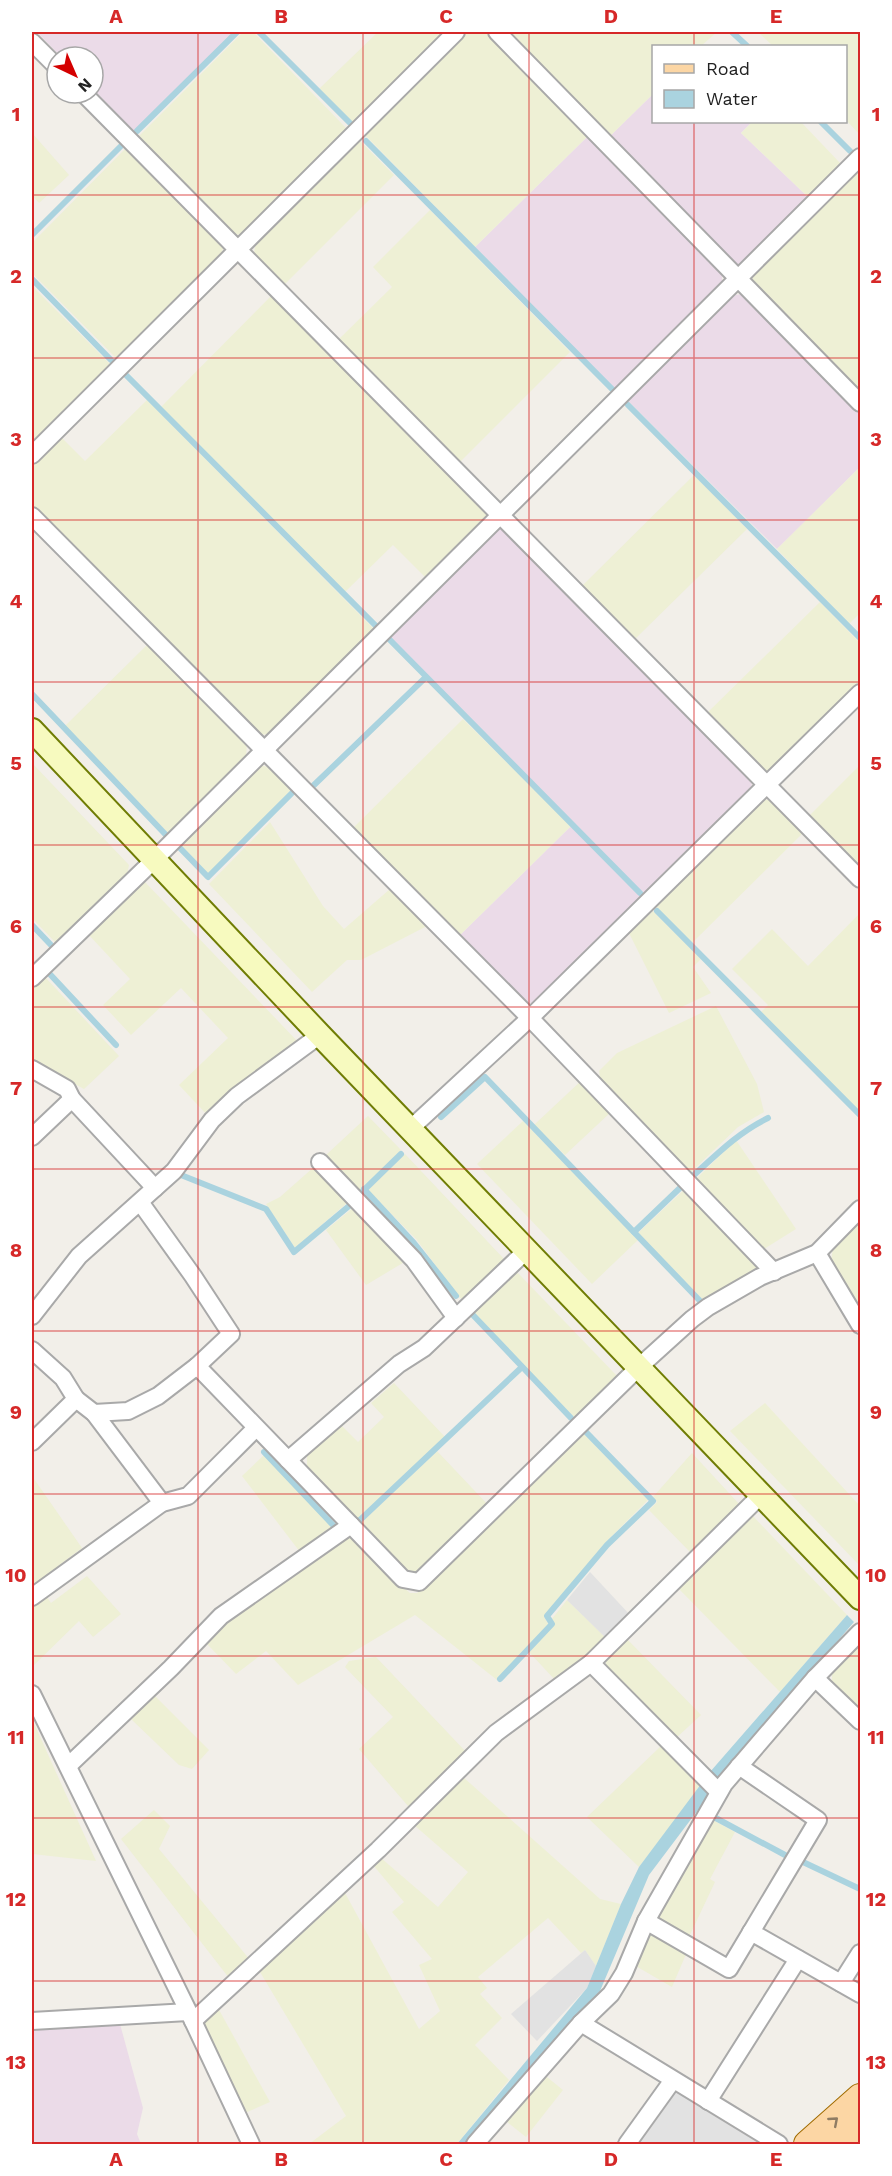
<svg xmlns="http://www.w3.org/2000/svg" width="892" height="2176" viewBox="0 0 892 2176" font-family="'Work Sans',sans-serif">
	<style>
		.industrial { fill: #ebdbe8 }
		.farmland { fill: #eef0d5 }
		.parking { fill: #e2e2e2 }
		.water { fill: #aad3df }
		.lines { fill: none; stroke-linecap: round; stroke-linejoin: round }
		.stream { stroke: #aad3df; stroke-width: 6 }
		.street-casing { stroke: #a9a9a9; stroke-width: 20 }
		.secondary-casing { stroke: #707d05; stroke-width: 26 }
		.primary-casing { stroke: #a06b00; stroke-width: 28 }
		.street { stroke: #fff; stroke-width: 16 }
		.secondary { stroke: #f7fabf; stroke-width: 22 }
		.primary { stroke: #fcd6a4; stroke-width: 26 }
		.oneway { stroke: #8f7c63 }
		.grid { fill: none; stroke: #d62828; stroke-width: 1.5; stroke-opacity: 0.55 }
		.neatline { fill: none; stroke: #d62828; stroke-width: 2 }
		.grid-label { font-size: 20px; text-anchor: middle; font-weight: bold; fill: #d62828 }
	</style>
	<rect width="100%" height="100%" fill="#f2efe9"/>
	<g class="industrial">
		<polygon points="37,32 233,32 134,131 93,89 93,57 61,57"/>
		<polygon points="653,94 654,122 752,122 741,133 808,197 741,264 732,264 608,138"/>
		<polygon points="587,137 722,275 722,282 615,390 475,247"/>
		<polygon points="743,294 860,412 860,467 777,549 628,401 735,295"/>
		<polygon points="497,529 506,529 751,779 752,787 644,894 388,636"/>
		<polygon points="571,826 641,897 534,1004 524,1002 459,936"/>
		<polygon points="120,2024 143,2108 137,2134 141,2144 32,2144 32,2028"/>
	</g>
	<g class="farmland">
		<polygon points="243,32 253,32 348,130 242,234 234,235 137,138"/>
		<polygon points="378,32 447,32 353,124 319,89"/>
		<polygon points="464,32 488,32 589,135 475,247 363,133"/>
		<polygon points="505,32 717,32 701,46 654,46 653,94 608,138"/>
		<polygon points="758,32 859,32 860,135 846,120 846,46 773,46"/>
		<polygon points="752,122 801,122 841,164 808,197 741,133"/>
		<polygon points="32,133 69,175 39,203 32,195"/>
		<polygon points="359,140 394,175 285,284 254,253 256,241"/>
		<polygon points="127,147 224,245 221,255 117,359 32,273 32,243"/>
		<polygon points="858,170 860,173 860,392 753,284 752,275"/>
		<polygon points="430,210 570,352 460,462 338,340 392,287 373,267"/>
		<polygon points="32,286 111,365 32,444"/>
		<polygon points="273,294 487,510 487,519 427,579 393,545 345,592 161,407"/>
		<polygon points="147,400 375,630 270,734 258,735 32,505 32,464 60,436 85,461"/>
		<polygon points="860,467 860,613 849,624 777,549"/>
		<polygon points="694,475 747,529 635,639 582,586"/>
		<polygon points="820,602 860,643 860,683 771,772 765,773 707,713"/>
		<polygon points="147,645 247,743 246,757 169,834 65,726"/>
		<polygon points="463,719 571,826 459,936 351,830"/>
		<polygon points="32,763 129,865 127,875 56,943 32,918"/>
		<polygon points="258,765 269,767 291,790 208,874 179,843"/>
		<polygon points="860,765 860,867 809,816"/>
		<polygon points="764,800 772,800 804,832 692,943 656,907"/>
		<polygon points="270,822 323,906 344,929 390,889 427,926 361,960 347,960 312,992 209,884"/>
		<polygon points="140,882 145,882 301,1045 209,1117 179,1085 228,1038 181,988 131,1035 103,1005 130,979 87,933"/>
		<polygon points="653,911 701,959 693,967 711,993 669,1013 629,933"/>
		<polygon points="860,913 860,1112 761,1012 768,1005 732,969 772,929 808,966"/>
		<polygon points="44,976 119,1056 84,1089 32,1061 32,988"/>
		<polygon points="716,1006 757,1084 764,1112 738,1127 690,1173 600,1078 599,1071 617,1053"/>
		<polygon points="582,1080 612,1111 565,1155 534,1125"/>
		<polygon points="368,1116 401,1150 360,1191 326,1155"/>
		<polygon points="523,1121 638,1240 592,1284 477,1164"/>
		<polygon points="736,1140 796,1229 764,1249 696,1179"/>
		<polygon points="405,1154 504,1259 503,1267 464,1301 458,1296 417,1240 368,1190"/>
		<polygon points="314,1167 348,1202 295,1248 266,1204 280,1197"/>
		<polygon points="686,1188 758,1264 759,1272 705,1302 638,1233"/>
		<polygon points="354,1207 406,1261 366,1285 326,1230"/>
		<polygon points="860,1219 860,1313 831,1263 833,1246"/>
		<polygon points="518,1273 618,1377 579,1422 471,1312 510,1276"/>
		<polygon points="394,1383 445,1437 357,1520 307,1468 307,1456 341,1425 358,1442 384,1417 371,1403"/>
		<polygon points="765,1403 860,1506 860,1566 730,1431"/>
		<polygon points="584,1434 648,1500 606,1542 544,1617 549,1625 497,1680 415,1615 298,1685 266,1651 236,1674 207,1644 231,1619 348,1538 356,1539 403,1587 410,1593 417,1593"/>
		<polygon points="437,1451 490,1507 421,1574 407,1574 360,1524"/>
		<polygon points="692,1453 740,1505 691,1553 649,1510 657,1502 653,1497"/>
		<polygon points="264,1455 334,1529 300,1552 242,1476"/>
		<polygon points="32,1476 82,1548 32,1586"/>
		<polygon points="751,1514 847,1615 780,1692 679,1589"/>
		<polygon points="87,1576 121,1614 93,1637 79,1621 34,1665 32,1660 32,1604 45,1594 51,1603"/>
		<polygon points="567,1600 606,1638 572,1672 556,1681 529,1652 553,1625 551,1620"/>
		<polygon points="627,1639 701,1715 675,1739 606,1669 606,1660"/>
		<polygon points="860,1639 860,1712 832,1684 832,1673"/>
		<polygon points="376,1657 467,1753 412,1805 408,1806 359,1749 393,1717 345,1667 349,1661"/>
		<polygon points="155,1696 209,1750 192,1769 179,1765 131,1719"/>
		<polygon points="32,1719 96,1861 32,1854"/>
		<polygon points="661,1746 700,1787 639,1867 587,1817"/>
		<polygon points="463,1777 600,1899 621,1904 596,1966 585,1950 581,1953 548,1918 478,1977 487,1988 480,1994 502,2018 475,2045 509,2080 457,2144 309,2144 346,2116 260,1972 344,1891 419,2029 440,2011 419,1965 432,1959 392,1912 404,1902 373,1865 381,1858 438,1907 468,1872 414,1825"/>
		<polygon points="154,1810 170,1826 159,1849 250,1960 229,1978 121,1839"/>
		<polygon points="709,1818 735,1832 710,1879 715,1882 689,1937 655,1918"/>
		<polygon points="657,1934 687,1952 672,1987 634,1965 645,1936"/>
		<polygon points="218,2008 270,2102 245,2113 203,2025 203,2021"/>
		<polygon points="542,2073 563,2090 526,2137 502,2118"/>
	</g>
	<g class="parking">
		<polygon points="590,1572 630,1615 606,1638 567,1600"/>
		<polygon points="585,1950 596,1966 587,1988 537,2041 511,2014"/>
		<polygon points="681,2091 769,2144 632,2144 671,2095"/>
	</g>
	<polygon class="water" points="847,1615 854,1622 722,1775 707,1798 649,1875 600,1991 550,2045 469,2144 457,2144 587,1988 621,1904 639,1867 710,1772"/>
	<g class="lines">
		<g class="stream">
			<polyline points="259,32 350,123"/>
			<polyline points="732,32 747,46"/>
			<polyline points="821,122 850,151"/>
			<polyline points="137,131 237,32"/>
			<polyline points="366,141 612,389"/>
			<polyline points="32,235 120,147"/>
			<polyline points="32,279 111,360"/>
			<polyline points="126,375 377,627"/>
			<polyline points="628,405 860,638"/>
			<polyline points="389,639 640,893"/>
			<polyline points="32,694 166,835"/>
			<polyline points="314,785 426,677"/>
			<polyline points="179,847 208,877 292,793"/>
			<polyline points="657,911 860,1115"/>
			<polyline points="32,925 51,945"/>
			<polyline points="47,971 116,1045"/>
			<polyline points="441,1117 485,1077 703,1304"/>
			<polyline points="176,1173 266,1209 294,1252 349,1206"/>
			<path d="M694,1175C718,1153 739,1132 768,1118"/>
			<polyline points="364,1189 414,1243 456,1296"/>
			<polyline points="363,1191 401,1154"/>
			<polyline points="634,1232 682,1186"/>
			<polyline points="472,1314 571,1418"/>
			<polyline points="264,1452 333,1525"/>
			<polyline points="360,1520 522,1367"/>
			<polyline points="500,1679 552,1624 547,1616 607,1545 653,1501 586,1432"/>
			<polyline points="712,1816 785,1855"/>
			<polyline points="803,1862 860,1889"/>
		</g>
		<defs>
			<g id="street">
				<polyline points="497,32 860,403"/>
				<polyline points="32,42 57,67"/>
				<polyline points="83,93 860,879"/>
				<polyline points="32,455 456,32"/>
				<polyline points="32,516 530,1018 774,1272"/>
				<polyline points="32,978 155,859 860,157"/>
				<polyline points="32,1069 67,1089 72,1099 155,1188 79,1256 32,1316"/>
				<polyline points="410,1129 530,1018 860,693"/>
				<polyline points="32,1137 72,1099"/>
				<polyline points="320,1162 414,1260 456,1318"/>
				<polyline points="155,1188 174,1171 212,1120 237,1096 320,1035"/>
				<polyline points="817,1253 860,1325"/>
				<polyline points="32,1350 63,1378 76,1399 32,1442"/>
				<polyline points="197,1366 351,1525"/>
				<polyline points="76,1399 94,1413 162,1503"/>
				<polyline points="94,1413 128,1411 158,1396 197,1366 231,1334 193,1276 140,1202"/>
				<polyline points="288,1460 399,1364 424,1348 527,1250"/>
				<polyline points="32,1597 162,1503 188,1496 256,1428"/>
				<polyline points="591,1663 719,1792"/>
				<polyline points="815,1678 860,1721"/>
				<polyline points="32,1694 193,2021 251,2144"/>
				<polyline points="68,1766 171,1668 221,1616 351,1525 403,1579 419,1582 639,1367 692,1319 708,1307 760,1277 817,1253 860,1209"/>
				<polyline points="646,1921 729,1969 818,1820 739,1766"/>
				<polyline points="751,1932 860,1994"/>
				<polyline points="841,1983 860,1953"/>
				<polyline points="32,2021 188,2012"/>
				<polyline points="193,2021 378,1850 496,1733 591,1663 762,1494"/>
				<polyline points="708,2101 798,1959"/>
				<polyline points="475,2144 581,2023"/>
				<polyline points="627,2144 673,2080"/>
				<polyline points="779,2144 581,2023 611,1994 624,1973 646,1921 724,1784 815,1678 860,1632"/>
			</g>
			<polyline id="secondary" points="32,730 320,1035 860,1598"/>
			<g id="primary">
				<polyline points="807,2144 860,2097"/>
				<polyline points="837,2144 860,2124"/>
			</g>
		</defs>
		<use href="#street" class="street-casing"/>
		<use href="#secondary" class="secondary-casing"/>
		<use href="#primary" class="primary-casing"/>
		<use href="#street" class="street"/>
		<use href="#secondary" class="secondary"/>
		<use href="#primary" class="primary"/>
	</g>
	<defs><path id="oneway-chevron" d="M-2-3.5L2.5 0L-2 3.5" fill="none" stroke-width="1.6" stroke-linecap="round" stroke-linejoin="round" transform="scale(1.5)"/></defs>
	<use class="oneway" href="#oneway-chevron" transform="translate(834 2121) rotate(-41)"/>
	<path class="grid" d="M198,32V2144M363,32V2144M529,32V2144M694,32V46M694,122V2144M32,195H860M32,358H860M32,520H860M32,682H860M32,845H860M32,1007H860M32,1169H860M32,1331H860M32,1494H860M32,1656H860M32,1818H860M32,1981H860"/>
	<rect width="892" height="2176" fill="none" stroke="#ffffff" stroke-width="66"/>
	<rect x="652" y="45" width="195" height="78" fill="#ffffff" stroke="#a7a7a7" stroke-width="1.5"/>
	<rect x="664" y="64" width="30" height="9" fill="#fcd6a4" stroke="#a7a7a7" stroke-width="1.5"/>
	<text x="706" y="75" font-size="18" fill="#222222">Road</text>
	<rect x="664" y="90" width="30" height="18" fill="#aad3df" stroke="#a7a7a7" stroke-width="1.5"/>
	<text x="706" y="105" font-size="18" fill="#222222">Water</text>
	<g transform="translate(75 75) rotate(136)"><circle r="28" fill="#ffffff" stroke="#a7a7a7" stroke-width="1.5"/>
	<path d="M0-4.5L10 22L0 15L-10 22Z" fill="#d40000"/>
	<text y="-9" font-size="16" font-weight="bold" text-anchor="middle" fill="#222222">N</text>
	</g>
	<rect x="33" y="33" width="826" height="2110" class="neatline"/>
	<g class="grid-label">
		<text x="116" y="23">A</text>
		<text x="281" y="23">B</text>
		<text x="446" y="23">C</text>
		<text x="611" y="23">D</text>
		<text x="776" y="23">E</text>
		<text x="16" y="121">1</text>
		<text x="876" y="121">1</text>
		<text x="16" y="283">2</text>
		<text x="876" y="283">2</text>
		<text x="16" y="446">3</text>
		<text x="876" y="446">3</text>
		<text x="16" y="608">4</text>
		<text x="876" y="608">4</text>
		<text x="16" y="770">5</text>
		<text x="876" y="770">5</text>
		<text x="16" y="933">6</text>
		<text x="876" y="933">6</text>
		<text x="16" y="1095">7</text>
		<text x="876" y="1095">7</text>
		<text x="16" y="1257">8</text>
		<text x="876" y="1257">8</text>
		<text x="16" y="1419">9</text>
		<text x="876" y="1419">9</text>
		<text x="16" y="1582">10</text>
		<text x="876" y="1582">10</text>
		<text x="16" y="1744">11</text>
		<text x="876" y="1744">11</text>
		<text x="16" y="1906">12</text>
		<text x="876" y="1906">12</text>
		<text x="16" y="2069">13</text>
		<text x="876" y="2069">13</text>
		<text x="116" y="2166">A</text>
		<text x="281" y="2166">B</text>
		<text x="446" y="2166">C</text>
		<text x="611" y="2166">D</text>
		<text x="776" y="2166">E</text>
	</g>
</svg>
